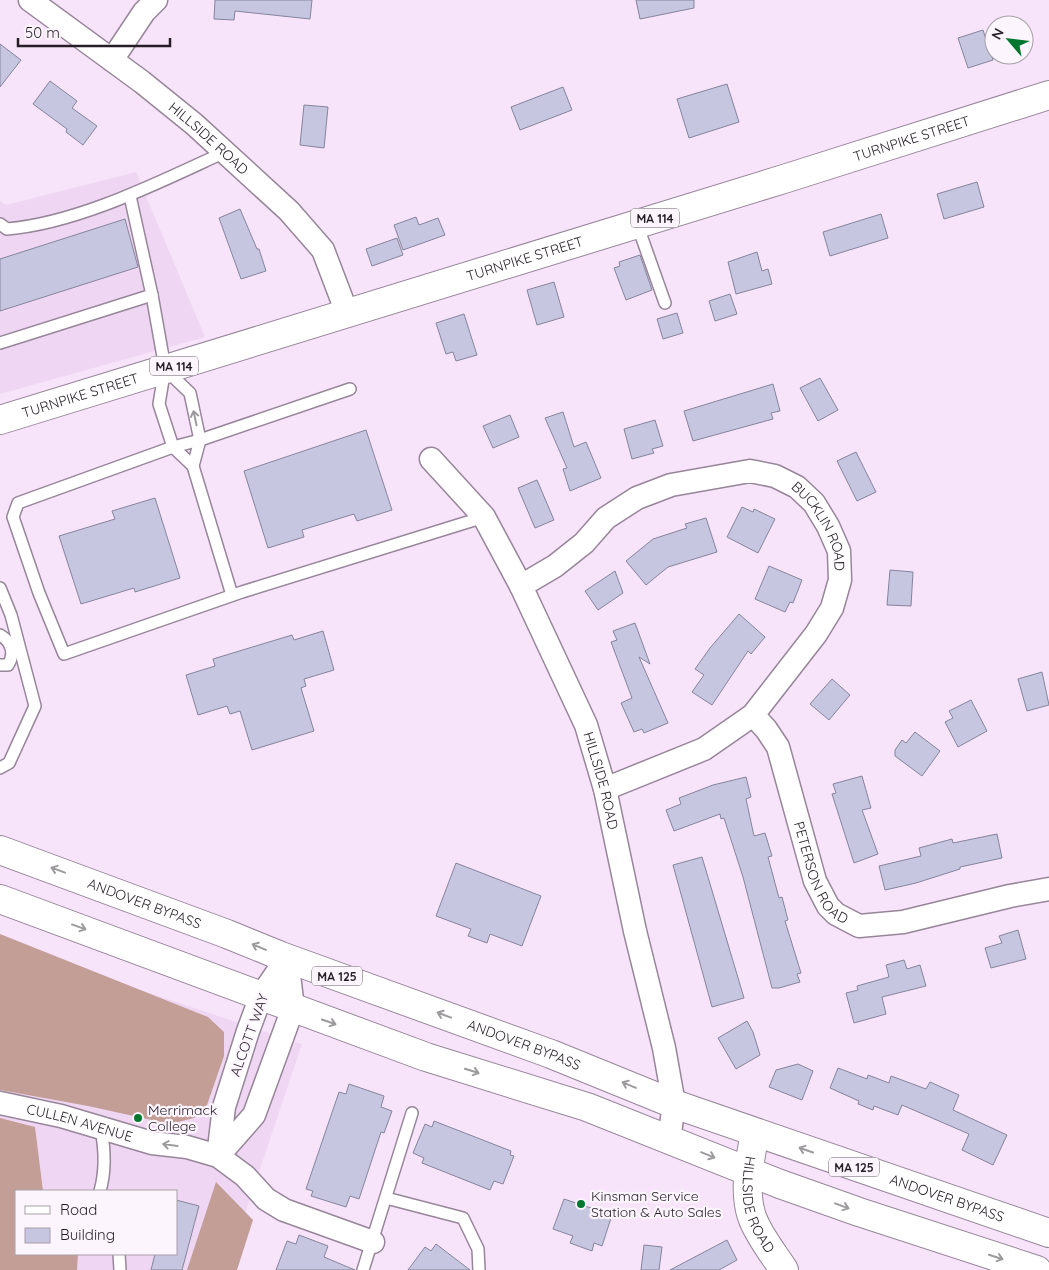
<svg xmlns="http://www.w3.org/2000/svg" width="1049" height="1270" viewBox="0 0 1049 1270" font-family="Quicksand,sans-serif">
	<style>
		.built { fill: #efd7f3; fill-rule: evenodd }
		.forest { fill: #c39e96 }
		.building { fill: #c7c6e0; stroke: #85849d }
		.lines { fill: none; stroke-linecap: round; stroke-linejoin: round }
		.service-casing { stroke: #97859a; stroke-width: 14 }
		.minor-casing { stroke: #97859a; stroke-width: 25 }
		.tertiary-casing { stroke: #97859a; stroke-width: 30 }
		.primary-casing { stroke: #97859a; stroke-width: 30 }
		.trunk-casing { stroke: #97859a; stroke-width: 30 }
		.service { stroke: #fff; stroke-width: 11 }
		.minor { stroke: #fff; stroke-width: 22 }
		.tertiary { stroke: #fff; stroke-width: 28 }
		.primary { stroke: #fff; stroke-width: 28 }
		.trunk { stroke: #fff; stroke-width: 28 }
		.oneway { stroke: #9d9a9d }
		.poi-dot { fill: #02782e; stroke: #fdf5fe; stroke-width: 2 }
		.labels { text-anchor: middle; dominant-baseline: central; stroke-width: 4.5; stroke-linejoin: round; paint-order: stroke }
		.shield { fill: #fdf5fe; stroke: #665e67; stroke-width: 1 }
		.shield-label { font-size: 12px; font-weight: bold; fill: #251e26 }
		.street-label { font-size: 14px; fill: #251e26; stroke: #fdf5fe }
		.poi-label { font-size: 14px; fill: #251e26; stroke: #fdf5fe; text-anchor: start }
	</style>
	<rect width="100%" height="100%" fill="#f7e4fa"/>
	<g class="built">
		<polygon points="136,172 205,337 0,394 0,201 6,205"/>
		<path d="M0,943L302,1044L226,1270H0ZM16,1191H176V1254H16Z"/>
	</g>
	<g class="forest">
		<polygon points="0,934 208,1017 224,1032 224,1056 207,1105 194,1118 170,1124 88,1106 0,1090"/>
		<polygon points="0,1118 35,1127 43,1191 16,1191 16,1254 78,1254 77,1270 0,1270"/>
		<polygon points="216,1182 253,1220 237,1270 187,1270"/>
	</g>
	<g class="building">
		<polygon points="215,0 312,0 310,19 235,11 234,20 214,19"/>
		<polygon points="636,0 694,0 694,8 640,19"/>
		<polygon points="983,30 993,60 968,68 958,38"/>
		<polygon points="0,44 21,60 0,87"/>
		<polygon points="50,81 77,101 72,108 97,126 83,145 66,132 67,129 33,104"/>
		<polygon points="727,84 739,122 689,138 677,99"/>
		<polygon points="563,87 572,110 520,130 511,107"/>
		<polygon points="304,105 328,107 324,148 300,145"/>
		<polygon points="977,182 984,207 944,219 937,194"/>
		<polygon points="240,209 257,249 259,249 266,271 241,279 219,218"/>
		<polygon points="881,214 888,238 830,256 823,232"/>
		<polygon points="416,217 419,225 438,218 445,235 403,250 394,225"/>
		<polygon points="125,219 138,267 0,311 0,259"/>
		<polygon points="397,238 403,255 372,266 366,249"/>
		<polygon points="757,252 762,271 768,269 772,284 736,294 728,262"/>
		<polygon points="640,255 652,290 626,300 614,268 620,266 619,262"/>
		<polygon points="554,282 564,317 537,325 527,290"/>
		<polygon points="730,294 737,314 715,321 709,301"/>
		<polygon points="677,313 683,333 663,339 657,319"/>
		<polygon points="464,314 477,355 456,361 453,352 446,354 436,323"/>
		<polygon points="820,378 838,410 818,421 800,388"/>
		<polygon points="773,384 780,411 771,413 773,419 693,441 684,411"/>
		<polygon points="563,412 574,447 586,442 601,478 570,491 563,469 567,468 545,418"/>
		<polygon points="510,415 519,437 493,448 483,426"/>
		<polygon points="655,420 663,446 652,449 654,453 632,459 624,429"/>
		<polygon points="366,430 392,510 357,521 354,514 302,530 304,537 268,548 244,471"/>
		<polygon points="856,452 876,492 857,501 837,461"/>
		<polygon points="537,480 554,520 535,528 518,488"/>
		<polygon points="155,498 180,578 135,592 134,588 81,604 59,536 115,519 112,511"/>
		<polygon points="742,507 753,512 754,509 775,519 758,553 727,537"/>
		<polygon points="706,518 717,552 668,567 646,585 626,561 653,539 687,528 685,524"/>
		<polygon points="769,566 802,580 793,603 790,602 785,612 755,599"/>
		<polygon points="890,570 913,572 911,606 887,605"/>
		<polygon points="615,571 623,593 598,610 585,591"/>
		<polygon points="739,614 765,637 751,654 748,651 712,705 692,692 704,675 695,669 710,648"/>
		<polygon points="635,623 650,664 639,657 668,723 644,733 642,729 634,732 621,703 632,698 611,642 617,640 613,631"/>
		<polygon points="323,631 334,670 304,679 306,686 301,688 314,731 252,750 240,711 230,714 227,706 198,715 186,675 215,666 213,659 292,635 294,640"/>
		<polygon points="1042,672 1049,705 1027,711 1018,679"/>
		<polygon points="832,679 850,695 829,720 810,704"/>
		<polygon points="971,700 987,731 958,747 945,722 953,718 949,711"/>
		<polygon points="915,732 940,751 922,776 895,756 895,750 902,740 906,743"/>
		<polygon points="862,776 871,808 862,810 878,854 854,863 832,794 836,793 833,784"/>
		<polygon points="746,777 751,797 746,799 754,836 765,833 772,856 768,857 779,898 782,897 788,920 785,921 801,973 797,974 800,982 779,988 772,988 743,877 724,818 721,819 720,814 674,831 666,810 681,804 679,798 713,785"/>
		<polygon points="997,834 1002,858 960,867 960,869 916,883 885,890 879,866 921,856 919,848 952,839 953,843"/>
		<polygon points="702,857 744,998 712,1007 673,865"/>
		<polygon points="456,863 541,896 522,946 490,934 487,943 468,936 471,929 436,916"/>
		<polygon points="1018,930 1026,959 991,968 985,948 1002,943 999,936"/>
		<polygon points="904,960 907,969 920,965 926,986 882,997 886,1014 854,1023 846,993 858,990 857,986 889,977 886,965"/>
		<polygon points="747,1021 753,1032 760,1055 736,1069 718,1038"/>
		<polygon points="798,1064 813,1071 802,1100 769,1087 776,1070"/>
		<polygon points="838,1068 867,1079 868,1075 889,1083 891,1076 926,1089 930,1082 959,1095 953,1110 1007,1135 993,1165 962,1150 969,1134 902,1105 898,1115 874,1106 873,1110 858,1104 859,1101 830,1088"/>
		<polygon points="349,1084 384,1096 381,1107 392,1111 384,1133 381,1132 359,1199 350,1196 346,1207 311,1196 313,1191 306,1189 339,1092 346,1094"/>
		<polygon points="434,1121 511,1151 510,1155 514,1156 503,1184 494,1181 490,1190 422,1163 424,1158 413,1153 425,1124 432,1127"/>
		<polygon points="564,1199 612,1215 602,1246 594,1243 592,1251 570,1243 573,1236 553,1229"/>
		<polygon points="176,1200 199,1206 182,1270 151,1270 155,1254 176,1254"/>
		<polygon points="299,1235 328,1246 324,1257 355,1270 276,1270 287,1241 296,1244"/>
		<polygon points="727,1240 737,1260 719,1270 670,1270"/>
		<polygon points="436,1244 470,1270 408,1270 425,1247 431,1251"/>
		<polygon points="644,1245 662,1247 659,1270 641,1270"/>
	</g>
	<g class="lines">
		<defs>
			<g id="service">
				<polyline points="130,196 152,295 165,368 159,404 173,447 193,466 232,595"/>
				<path d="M0,224L7,229C79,223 159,182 225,152"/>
				<polyline points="637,224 665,303"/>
				<polyline points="0,343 152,295"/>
				<polyline points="166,370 190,393 200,440 193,466"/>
				<polyline points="350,389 200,440 173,447 18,503 13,517 39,593 64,654 242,592 484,517"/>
				<polyline points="0,588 11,615 35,706 9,763 0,768"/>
				<path d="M0,635C12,642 15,654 8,665H0"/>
				<path d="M100,1191C106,1170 105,1150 101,1129"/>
				<polyline points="386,1198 463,1218 478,1249 479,1270"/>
				<polyline points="119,1254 120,1270"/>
				<polyline points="363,1270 412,1113"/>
			</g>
			<g id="minor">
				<path id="s1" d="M30,0L142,82L194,124L289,211L323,250L347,313"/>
				<polyline points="112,60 144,12 156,0"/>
				<path id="s2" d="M431,459L484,517L521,586L586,725L605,789L635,931L664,1048L674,1104L669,1140"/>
				<path id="s3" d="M521,586L555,566L584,543L606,518L637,498L671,485L750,471L775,476L797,487L814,503L828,526L839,551L840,580L832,608L816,634L753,715L704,749L605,789"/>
				<path id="s4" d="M753,715L766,729L778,747L815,881L828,906L836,914L859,926L903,922L1010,896L1049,889"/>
				<polygon points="287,958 293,1008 254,1115 218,1156 224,1107 248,1031 261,996"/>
				<path id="s5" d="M0,1103L61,1116L152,1143L187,1147L218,1156L245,1176L266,1199L284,1210L373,1242"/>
			</g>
			<g id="tertiary">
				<path id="s6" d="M755,1133C750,1159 743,1191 752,1217C759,1236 773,1253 784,1270"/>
			</g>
			<g id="primary">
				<path id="s7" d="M0,850L227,934L281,956L551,1054L674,1104L1049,1233"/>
				<polyline points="0,899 426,1057 587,1107 780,1184 859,1212 1037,1270"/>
			</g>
			<g id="trunk">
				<path id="s8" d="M0,420L787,178L1049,95"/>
			</g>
		</defs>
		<use href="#service" class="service-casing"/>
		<use href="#minor" class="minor-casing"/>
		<use href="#tertiary" class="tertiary-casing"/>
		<use href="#primary" class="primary-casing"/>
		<use href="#trunk" class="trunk-casing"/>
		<use href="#service" class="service"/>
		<use href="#minor" class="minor"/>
		<use href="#tertiary" class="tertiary"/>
		<use href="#primary" class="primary"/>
		<use href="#trunk" class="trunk"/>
	</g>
	<defs><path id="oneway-shaft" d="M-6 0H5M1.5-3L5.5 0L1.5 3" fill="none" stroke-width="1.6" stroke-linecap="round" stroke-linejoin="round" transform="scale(1.25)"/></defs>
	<g class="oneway">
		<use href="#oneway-shaft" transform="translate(195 418) rotate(-102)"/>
		<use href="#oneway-shaft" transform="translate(58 870) rotate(-160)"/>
		<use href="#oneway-shaft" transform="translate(79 927) rotate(20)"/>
		<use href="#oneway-shaft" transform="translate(259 947) rotate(-157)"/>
		<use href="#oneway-shaft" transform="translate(444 1015) rotate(-159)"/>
		<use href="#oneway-shaft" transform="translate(329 1022) rotate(19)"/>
		<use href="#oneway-shaft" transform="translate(472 1071) rotate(17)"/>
		<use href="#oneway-shaft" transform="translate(629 1085) rotate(-157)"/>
		<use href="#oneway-shaft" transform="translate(170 1145) rotate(-172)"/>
		<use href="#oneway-shaft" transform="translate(806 1150) rotate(-161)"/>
		<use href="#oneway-shaft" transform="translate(708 1155) rotate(22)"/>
		<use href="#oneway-shaft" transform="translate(842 1206) rotate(20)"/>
		<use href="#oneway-shaft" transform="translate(996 1257) rotate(18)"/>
	</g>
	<g class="poi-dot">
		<circle cx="138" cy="1118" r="5"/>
		<circle cx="581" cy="1204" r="5"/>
	</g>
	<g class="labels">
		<g class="shield">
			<rect x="631" y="208.5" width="48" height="19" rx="4"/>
			<rect x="150" y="356.5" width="48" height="19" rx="4"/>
			<rect x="312" y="966.5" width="50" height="19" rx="4"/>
			<rect x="829" y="1157.5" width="50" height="19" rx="4"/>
		</g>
		<g class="shield-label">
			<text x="655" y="218">MA 114</text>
			<text x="174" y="366">MA 114</text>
			<text x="337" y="976">MA 125</text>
			<text x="854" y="1167">MA 125</text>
		</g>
		<g class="street-label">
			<text stroke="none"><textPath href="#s1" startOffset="226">HILLSIDE ROAD</textPath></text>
			<text stroke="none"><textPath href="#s8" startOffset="954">TURNPIKE STREET</textPath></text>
			<text stroke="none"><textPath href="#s8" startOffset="549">TURNPIKE STREET</textPath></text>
			<text stroke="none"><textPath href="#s8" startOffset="84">TURNPIKE STREET</textPath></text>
			<text stroke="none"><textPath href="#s3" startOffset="360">BUCKLIN ROAD</textPath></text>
			<text stroke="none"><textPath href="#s2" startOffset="368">HILLSIDE ROAD</textPath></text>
			<text stroke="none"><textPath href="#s4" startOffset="175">PETERSON ROAD</textPath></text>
			<text stroke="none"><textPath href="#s7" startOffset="154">ANDOVER BYPASS</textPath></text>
			<text transform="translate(249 1035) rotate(-70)">ALCOTT WAY</text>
			<text stroke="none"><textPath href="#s7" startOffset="559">ANDOVER BYPASS</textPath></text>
			<text stroke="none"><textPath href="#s5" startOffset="82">CULLEN AVENUE</textPath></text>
			<text stroke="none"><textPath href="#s7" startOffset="1009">ANDOVER BYPASS</textPath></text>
			<text stroke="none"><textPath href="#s6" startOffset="74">HILLSIDE ROAD</textPath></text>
		</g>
		<g class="poi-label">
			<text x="148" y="1110">Merrimack<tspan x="148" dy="16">College</tspan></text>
			<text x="591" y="1196">Kinsman Service<tspan x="591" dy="16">Station &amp; Auto Sales</tspan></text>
		</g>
	</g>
	<rect x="15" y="1190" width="162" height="65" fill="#fdf5fe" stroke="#a79fa8"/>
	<rect x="25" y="1206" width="25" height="8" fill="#ffffff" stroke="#a79fa8"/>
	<text x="60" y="1215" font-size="15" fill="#251e26">Road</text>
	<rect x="25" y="1228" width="25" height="15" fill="#c7c6e0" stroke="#a79fa8"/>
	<text x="60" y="1240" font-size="15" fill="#251e26">Building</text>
	<g transform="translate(1009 40) rotate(298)"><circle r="24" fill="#fdf5fe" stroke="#a79fa8"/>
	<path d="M0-4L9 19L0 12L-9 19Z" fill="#02782e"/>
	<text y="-8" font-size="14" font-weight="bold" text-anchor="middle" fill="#251e26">N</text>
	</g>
	<path d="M18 38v8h152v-8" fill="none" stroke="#251e26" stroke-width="2.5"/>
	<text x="25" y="38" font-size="15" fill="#251e26" stroke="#fdf5fe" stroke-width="4" paint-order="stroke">50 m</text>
</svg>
